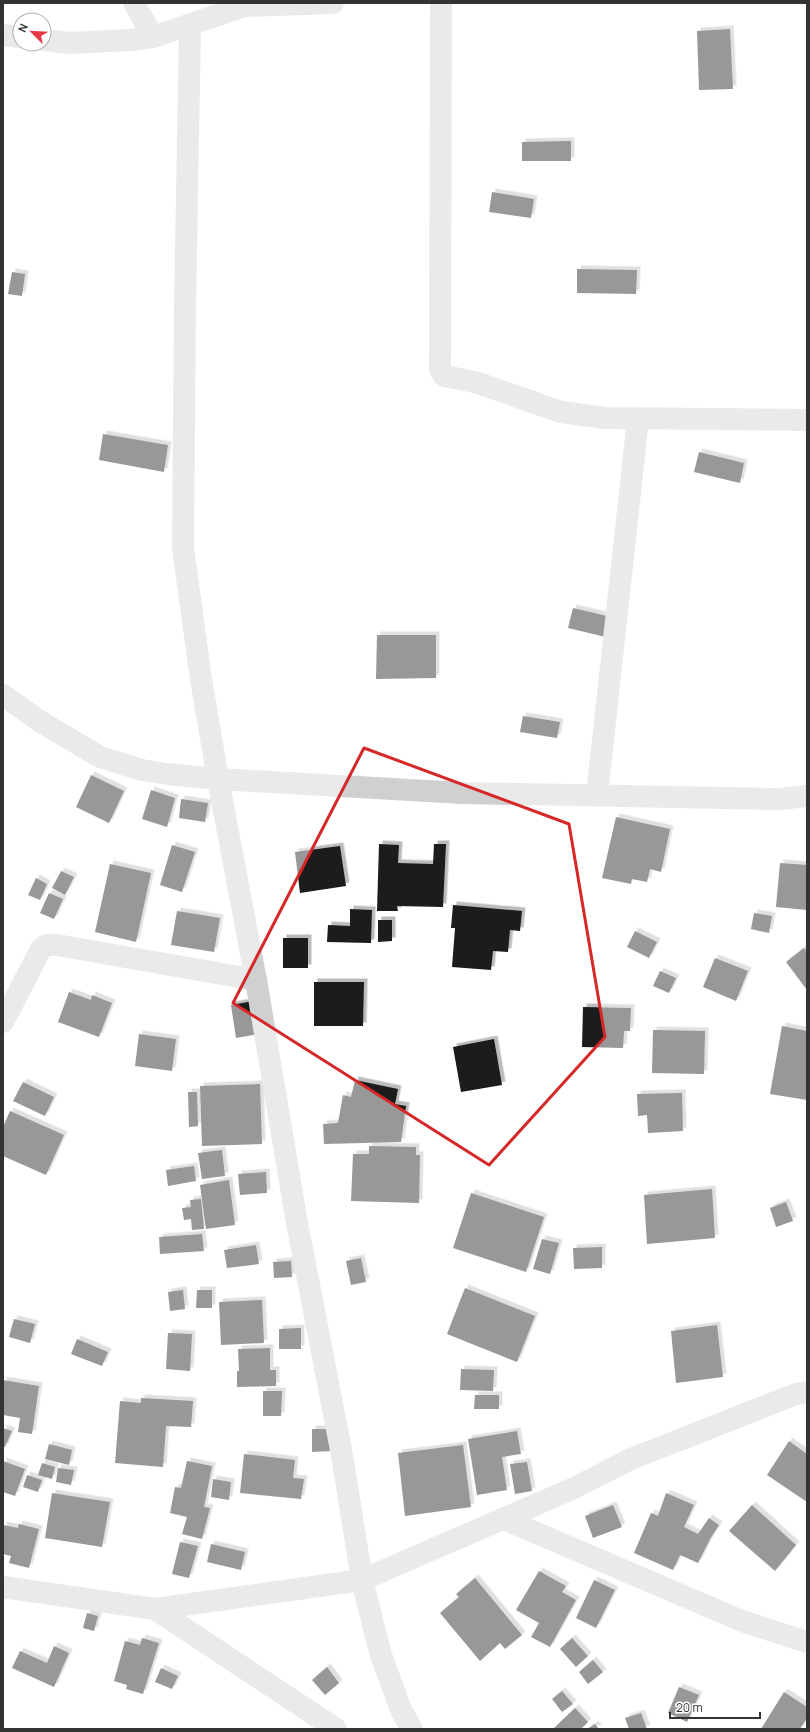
<svg xmlns="http://www.w3.org/2000/svg" width="810" height="1732" viewBox="0 0 810 1732" font-family="Manrope,sans-serif">
	<style>
		.building { fill: #1a1a1a; filter: url(#shadow) }
		.lines { fill: none; stroke-linecap: round; stroke-linejoin: round }
		.minor { stroke: #d0d0d0; stroke-width: 22 }
		.tertiary { stroke: #d0d0d0; stroke-width: 22 }
		.marked { fill: none; stroke: #d62828; stroke-width: 3; stroke-linejoin: round }
	</style>
	<defs>
		<filter id="shadow"><feDropShadow dx="3.5" dy="-3.5" stdDeviation="0" flood-color="#0004"/></filter>
	</defs>
	<rect width="100%" height="100%" fill="#fff"/>
	<g class="building">
		<polygon points="730,29 733,89 699,90 697,31"/>
		<polygon points="571,141 571,161 522,161 522,142"/>
		<polygon points="492,192 534,199 531,218 489,212"/>
		<polygon points="577,269 637,270 636,294 577,293"/>
		<polygon points="12,272 25,274 22,296 8,294"/>
		<polygon points="103,434 168,445 164,472 99,460"/>
		<polygon points="699,452 744,463 740,483 694,472"/>
		<polygon points="573,608 611,617 606,637 568,628"/>
		<polygon points="377,635 436,635 436,678 376,679"/>
		<polygon points="523,716 560,722 557,738 520,732"/>
		<polygon points="91,775 124,791 109,823 76,807"/>
		<polygon points="151,790 175,798 167,827 142,819"/>
		<polygon points="181,799 208,803 205,822 179,818"/>
		<polygon points="616,817 670,829 661,872 650,869 647,882 632,879 631,884 602,878"/>
		<polygon points="379,844 399,845 398,863 433,864 434,844 446,844 443,907 397,906 398,911 377,911"/>
		<polygon points="172,845 195,852 182,892 160,885"/>
		<polygon points="340,846 346,886 300,893 295,852"/>
		<polygon points="780,863 807,865 807,910 776,907"/>
		<polygon points="110,864 151,873 136,942 95,932"/>
		<polygon points="61,871 74,877 65,895 52,888"/>
		<polygon points="36,878 47,884 40,900 28,895"/>
		<polygon points="49,893 63,899 54,919 40,913"/>
		<polygon points="453,905 522,911 520,931 510,930 508,952 493,951 491,970 452,967 455,928 451,928"/>
		<polygon points="350,909 372,910 371,943 327,942 328,925 350,926"/>
		<polygon points="177,911 220,918 214,952 171,945"/>
		<polygon points="754,913 772,916 769,933 751,929"/>
		<polygon points="378,920 392,920 392,941 378,942"/>
		<polygon points="635,931 657,942 649,958 627,947"/>
		<rect x="283" y="938" width="25" height="30"/>
		<polygon points="804,948 807,952 807,990 786,962"/>
		<polygon points="715,958 748,971 736,1001 703,987"/>
		<polygon points="660,971 676,978 669,993 653,986"/>
		<polygon points="314,982 364,982 363,1026 314,1026"/>
		<polygon points="69,992 91,1000 92,995 112,1003 99,1037 58,1022"/>
		<polygon points="254,1001 259,1034 236,1038 231,1005"/>
		<polygon points="583,1007 631,1008 630,1031 624,1031 623,1048 582,1047"/>
		<polygon points="782,1026 807,1031 807,1100 770,1094"/>
		<polygon points="653,1030 705,1031 704,1074 652,1073"/>
		<polygon points="139,1034 176,1039 172,1071 135,1066"/>
		<polygon points="494,1039 502,1085 461,1092 453,1047"/>
		<polygon points="355,1080 398,1089 395,1104 406,1106 401,1142 324,1144 323,1124 338,1123 343,1095 351,1097"/>
		<polygon points="23,1082 54,1097 45,1116 13,1101"/>
		<polygon points="260,1084 262,1144 202,1146 200,1086"/>
		<polygon points="188,1092 197,1092 198,1126 189,1127"/>
		<polygon points="682,1093 683,1131 648,1133 647,1115 638,1116 637,1094"/>
		<polygon points="10,1111 64,1135 46,1175 3,1156 3,1127"/>
		<polygon points="369,1146 416,1147 416,1155 420,1155 419,1203 351,1201 353,1154 369,1154"/>
		<polygon points="222,1150 225,1176 202,1179 198,1153"/>
		<polygon points="194,1166 196,1181 168,1186 166,1170"/>
		<polygon points="266,1172 267,1193 240,1195 238,1174"/>
		<polygon points="229,1180 235,1225 206,1229 200,1185"/>
		<polygon points="712,1189 715,1238 647,1244 644,1195"/>
		<polygon points="471,1193 544,1217 526,1272 453,1248"/>
		<polygon points="201,1199 204,1229 192,1230 191,1219 184,1220 182,1208 191,1207 190,1200"/>
		<polygon points="786,1202 793,1221 776,1227 770,1208"/>
		<polygon points="202,1234 204,1251 160,1254 159,1237"/>
		<polygon points="542,1239 559,1243 550,1274 533,1269"/>
		<polygon points="256,1245 259,1264 227,1268 224,1250"/>
		<polygon points="602,1247 602,1268 574,1269 573,1248"/>
		<polygon points="361,1258 366,1282 351,1285 346,1261"/>
		<polygon points="291,1261 292,1277 274,1278 273,1262"/>
		<polygon points="465,1288 535,1316 517,1362 447,1334"/>
		<polygon points="183,1290 185,1309 170,1311 168,1292"/>
		<polygon points="197,1290 212,1290 212,1308 196,1308"/>
		<polygon points="262,1300 264,1343 221,1345 219,1302"/>
		<polygon points="14,1319 35,1324 30,1343 9,1337"/>
		<polygon points="717,1325 723,1377 676,1383 671,1331"/>
		<polygon points="301,1328 301,1349 279,1349 279,1329"/>
		<polygon points="168,1333 192,1334 190,1371 166,1369"/>
		<polygon points="77,1339 108,1352 102,1366 71,1354"/>
		<polygon points="270,1348 270,1370 276,1370 276,1386 237,1387 237,1371 239,1371 238,1349"/>
		<polygon points="461,1369 494,1370 493,1391 460,1390"/>
		<polygon points="3,1380 39,1386 32,1434 18,1432 20,1418 3,1415"/>
		<polygon points="263,1391 282,1391 281,1416 263,1416"/>
		<polygon points="475,1395 499,1395 499,1409 474,1409"/>
		<polygon points="141,1398 193,1401 191,1427 166,1426 163,1467 115,1463 120,1401 141,1403"/>
		<polygon points="3,1428 12,1431 5,1447 3,1446"/>
		<polygon points="312,1429 332,1429 332,1451 312,1452"/>
		<polygon points="517,1431 521,1454 502,1457 507,1490 477,1495 468,1439"/>
		<polygon points="789,1441 807,1454 807,1502 767,1475"/>
		<polygon points="49,1444 72,1450 69,1465 45,1459"/>
		<polygon points="463,1445 471,1507 405,1516 398,1453"/>
		<polygon points="244,1454 295,1460 293,1478 304,1479 301,1499 240,1493"/>
		<polygon points="3,1461 25,1469 15,1496 3,1492"/>
		<polygon points="187,1461 212,1466 204,1507 210,1508 202,1539 182,1534 187,1517 170,1513 175,1487 181,1488"/>
		<polygon points="527,1462 532,1491 515,1494 510,1464"/>
		<polygon points="42,1463 55,1467 52,1479 38,1475"/>
		<polygon points="58,1468 74,1470 71,1485 56,1482"/>
		<polygon points="27,1475 42,1480 38,1492 23,1487"/>
		<polygon points="213,1479 231,1482 229,1500 211,1497"/>
		<polygon points="52,1493 110,1502 102,1547 45,1538"/>
		<polygon points="666,1493 694,1505 684,1527 698,1534 709,1518 719,1525 710,1539 698,1563 680,1555 673,1570 634,1553 651,1513 658,1516"/>
		<polygon points="613,1505 622,1527 593,1538 585,1516"/>
		<polygon points="752,1505 796,1545 775,1571 729,1531"/>
		<polygon points="19,1524 39,1529 29,1568 9,1563 11,1556 3,1554 3,1525 18,1528"/>
		<polygon points="180,1542 198,1546 189,1578 172,1574"/>
		<polygon points="211,1544 245,1552 241,1570 207,1562"/>
		<polygon points="539,1571 566,1586 562,1592 576,1600 550,1647 531,1637 539,1623 516,1610"/>
		<polygon points="475,1578 522,1635 505,1649 500,1643 480,1661 440,1613 459,1597 456,1594"/>
		<polygon points="594,1580 615,1590 596,1628 576,1618"/>
		<polygon points="87,1613 98,1616 94,1631 83,1628"/>
		<polygon points="142,1638 159,1643 143,1694 126,1689 127,1685 114,1681 125,1641 140,1645"/>
		<polygon points="572,1638 588,1656 576,1667 560,1649"/>
		<polygon points="54,1646 69,1653 54,1687 12,1668 20,1651 47,1663"/>
		<polygon points="593,1660 603,1672 588,1684 579,1672"/>
		<polygon points="327,1667 339,1683 325,1695 312,1680"/>
		<polygon points="161,1668 178,1676 172,1689 155,1682"/>
		<polygon points="679,1687 699,1695 687,1722 668,1713"/>
		<polygon points="562,1691 573,1704 562,1712 552,1699"/>
		<polygon points="784,1692 807,1707 807,1718 800,1729 761,1729"/>
		<polygon points="575,1708 588,1722 581,1729 553,1729"/>
		<polygon points="641,1713 647,1729 629,1729 625,1718"/>
		<polygon points="595,1724 599,1729 587,1729"/>
	</g>
	<g class="lines">
		<g class="minor">
			<polyline points="134,3 153,37"/>
			<polyline points="441,3 440,370 444,376 475,382 561,412 605,418 807,420"/>
			<polyline points="3,695 38,720 100,757 142,770 167,774 218,779 462,793 779,799 807,796"/>
			<polyline points="597,795 638,419"/>
			<polyline points="3,1022 41,949 46,945 57,945 256,980"/>
			<polyline points="504,1519 742,1621 807,1642"/>
			<polyline points="3,1587 155,1609 362,1580 574,1488 631,1459 796,1394 807,1392"/>
			<polyline points="155,1609 336,1729"/>
		</g>
		<g class="tertiary">
			<polyline points="190,25 185,306 183,548 201,679 218,779 256,980 297,1223 342,1455 362,1580 380,1652 401,1710 412,1729"/>
			<polyline points="3,35 20,37"/>
			<polyline points="44,40 69,43 131,40 153,37 244,6 333,3"/>
		</g>
	</g>
	<path d="M0 0H810V1732H0ZM364,748L569,824L605,1037L489,1165L233,1003Z" fill="#fff" fill-opacity=".55" fill-rule="evenodd"/>
	<path class="marked" d="M364,748L569,824L605,1037L489,1165L233,1003Z"/>
	<rect width="810" height="1732" fill="none" stroke="#333333" stroke-width="8"/>
	<g transform="translate(32 32) rotate(294)"><circle r="19" fill="#ffffff" stroke="#adadad"/>
	<path d="M0-3L7 15L0 10L-7 15Z" fill="#e63946"/>
	<text y="-6" font-size="11" font-weight="bold" text-anchor="middle" fill="#333333">N</text>
	</g>
	<path d="M670 1712v6h90v-6" fill="none" stroke="#333333" stroke-width="2"/>
	<text x="676" y="1712" font-size="12" fill="#333333" stroke="#ffffff" stroke-width="3" paint-order="stroke">20 m</text>
</svg>
